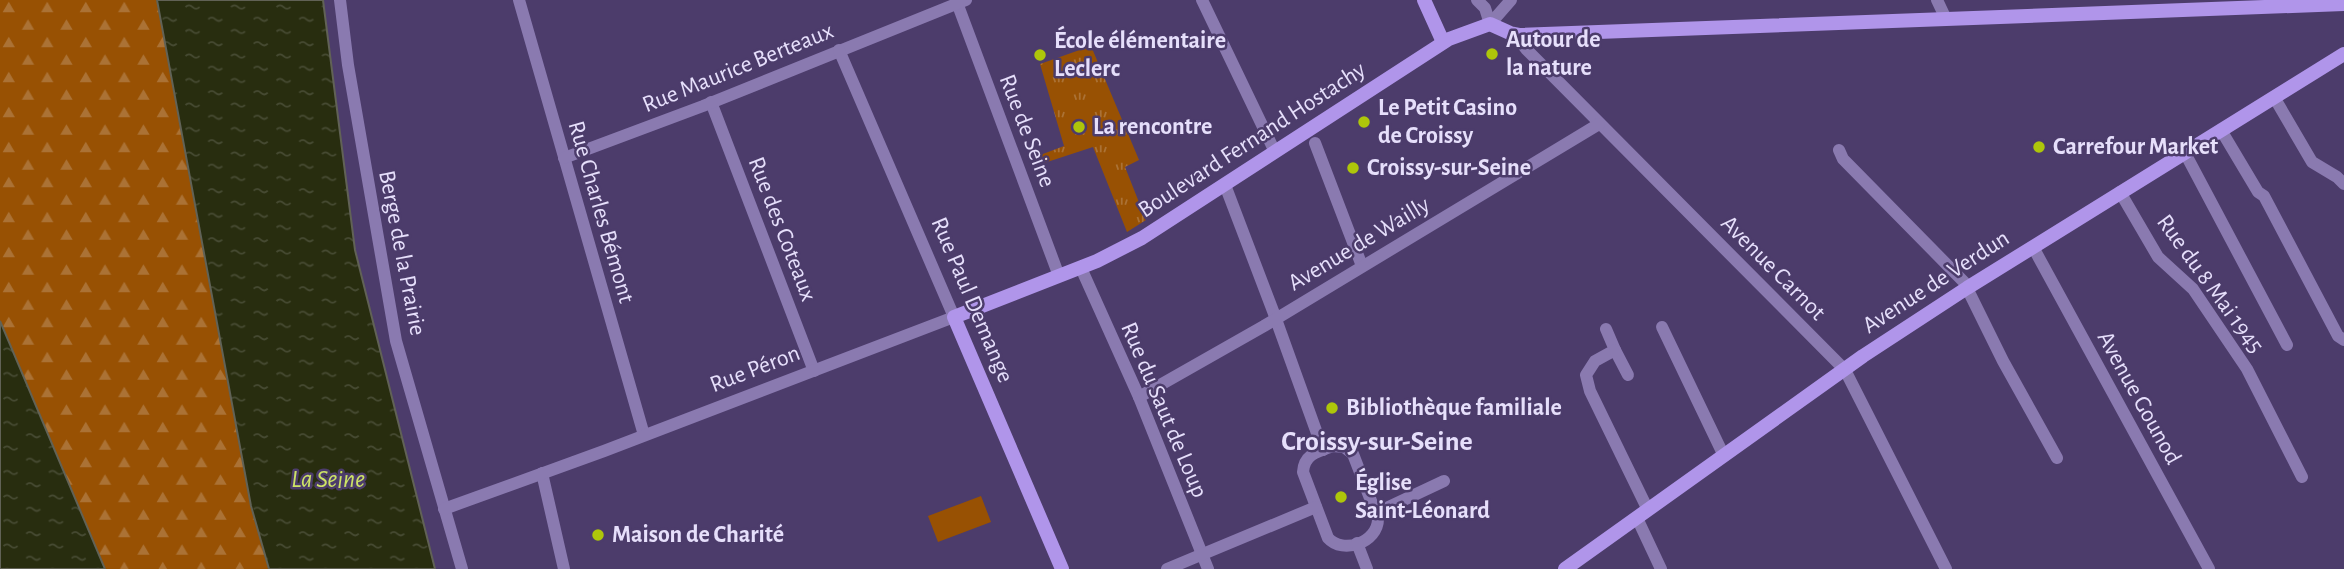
<svg xmlns="http://www.w3.org/2000/svg" width="2344" height="569" viewBox="0 0 2344 569" font-family="'Alegreya Sans',sans-serif">
	<style>
		.grass { fill: #985103 }
		.forest { fill: url(#forest-firs) }
		.park { fill: url(#park-tufts) }
		.water { fill: url(#water-ripples); stroke: #616256; stroke-width: 2 }
		.lines { fill: none; stroke-linecap: round; stroke-linejoin: round }
		.street { stroke: #8a7ab0; stroke-width: 12 }
		.secondary { stroke: #b095ea; stroke-width: 14 }
		.poi-dot { fill: #aec60a; stroke: #4c3c6b; stroke-width: 2.5 }
		.labels { text-anchor: middle; dominant-baseline: central; stroke-width: 5; stroke-linejoin: round; paint-order: stroke }
		.poi-label { font-size: 24px; font-weight: bold; fill: #e6dffb; stroke: #4c3c6b; text-anchor: start }
		.street-label { font-size: 24px; fill: #e6dffb; stroke: #4c3c6b }
		.water-label { font-size: 26px; font-style: italic; fill: #cde366; stroke: #4c3c6b }
		.quarter-label { font-size: 28px; font-weight: bold; fill: #e6dffb; stroke: #4c3c6b }
	</style>
	<defs>
		<pattern id="forest-firs" width="22" height="20" patternUnits="userSpaceOnUse" patternTransform="scale(1.75)"><rect width="22" height="20" fill="#985103"/><path d="M5 1l3.5 6h-7zM16 11l3.5 6h-7z" fill="#ab7235"/></pattern>
		<pattern id="park-tufts" width="24" height="20" patternUnits="userSpaceOnUse" patternTransform="scale(1.75)"><rect width="24" height="20" fill="#985103"/><path d="M3 7l-1-3M5 7V3M7 7l1-3M15 17l-1-3M17 17v-4M19 17l1-3" fill="none" stroke="#ab7235"/></pattern>
		<pattern id="water-ripples" width="26" height="14" patternUnits="userSpaceOnUse" patternTransform="scale(1.75)"><rect width="26" height="14" fill="#282d0f"/><path d="M2 4q2-2 4 0t4 0M15 11q2-2 4 0t4 0" fill="none" stroke="#474b33"/></pattern>
	</defs>
	<rect width="100%" height="100%" fill="#4c3c6b"/>
	<polygon class="grass" points="981,496 991,522 938,542 928,516"/>
	<polygon class="forest" points="0,0 157,0 251,506 269,569 105,569 0,321"/>
	<polygon class="park" points="1091,46 1139,160 1125,167 1146,220 1127,232 1093,147 1038,165 1035,157 1064,146 1040,64"/>
	<g class="water">
		<polygon points="157,0 323,0 355,250 435,569 269,569 251,506"/>
		<polygon points="0,321 105,569 0,569"/>
	</g>
	<g class="lines">
		<g class="street">
			<polyline points="340,0 348,65 396,341 462,569"/>
			<polyline points="519,0 644,435"/>
			<polyline points="956,0 1059,276"/>
			<polyline points="1202,0 1275,152"/>
			<polyline points="1477,0 1485,8 1490,24"/>
			<polyline points="1937,0 1946,19"/>
			<polyline points="1490,24 1511,0"/>
			<polyline points="1520,35 1520,41 1526,49 1845,370 1946,569"/>
			<polyline points="2274,97 2312,162 2337,177 2344,184"/>
			<polyline points="711,102 814,371"/>
			<polyline points="2221,130 2258,192 2264,196 2338,336 2344,340"/>
			<polyline points="1315,143 1362,266"/>
			<polyline points="1839,150 1843,159 1964,282 2003,361 2057,458"/>
			<polyline points="2185,153 2287,345"/>
			<polyline points="564,158 703,106 966,0"/>
			<polyline points="1225,185 1273,311 1323,450"/>
			<polyline points="2120,192 2158,257 2193,289 2247,369 2302,477"/>
			<polyline points="2033,247 2209,569"/>
			<polyline points="1081,268 1139,397 1208,569"/>
			<polyline points="1662,327 1724,456"/>
			<polyline points="1606,329 1615,350 1595,361 1586,375 1590,391 1648,510"/>
			<polyline points="1615,350 1628,375"/>
			<polyline points="1139,397 1264,326 1599,124"/>
			<path d="M1333,446L1344,447L1353,454L1378,519C1378,542 1343,555 1328,538L1303,472C1304,454 1319,451 1333,446Z"/>
			<polyline points="542,473 564,569"/>
			<polyline points="444,509 604,451 954,317 839,50"/>
			<polyline points="1376,513 1444,481"/>
			<polyline points="1637,518 1661,569"/>
			<polyline points="1357,543 1367,569"/>
			<polyline points="1167,569 1316,507"/>
		</g>
		<g class="secondary">
			<polyline points="1424,0 1443,42"/>
			<polyline points="1062,569 954,317 1097,261 1142,238 1449,39 1490,24 1510,33 1520,35 2344,4"/>
			<polyline points="1565,569 1863,356 1967,288 2344,54"/>
		</g>
	</g>
	<g class="poi-dot">
		<circle cx="1492" cy="54" r="7"/>
		<circle cx="1040" cy="55" r="7"/>
		<circle cx="1364" cy="122" r="7"/>
		<circle cx="1079" cy="127" r="7"/>
		<circle cx="2039" cy="147" r="7"/>
		<circle cx="1353" cy="168" r="7"/>
		<circle cx="1332" cy="408" r="7"/>
		<circle cx="1341" cy="497" r="7"/>
		<circle cx="598" cy="535" r="7"/>
	</g>
	<g class="labels">
		<g class="poi-label">
			<text x="1506" y="40">Autour de<tspan x="1506" dy="28">la nature</tspan></text>
			<text x="1054" y="41">École élémentaire<tspan x="1054" dy="28">Leclerc</tspan></text>
			<text x="1378" y="108">Le Petit Casino<tspan x="1378" dy="28">de Croissy</tspan></text>
			<text x="1093" y="127">La rencontre</text>
			<text x="2053" y="147">Carrefour Market</text>
			<text x="1367" y="168">Croissy-sur-Seine</text>
			<text x="1346" y="408">Bibliothèque familiale</text>
			<text x="1355" y="483">Église<tspan x="1355" dy="28">Saint-Léonard</tspan></text>
			<text x="612" y="535">Maison de Charité</text>
		</g>
		<g class="street-label">
			<text transform="translate(738 68) rotate(-22)">Rue Maurice Berteaux</text>
			<text transform="translate(1027 131) rotate(69)">Rue de Seine</text>
			<text transform="translate(1252 140) rotate(-33)">Boulevard Fernand Hostachy</text>
			<text transform="translate(601 212) rotate(74)">Rue Charles Bémont</text>
			<text transform="translate(782 229) rotate(69)">Rue des Coteaux</text>
			<text transform="translate(1359 244) rotate(-31)">Avenue de Wailly</text>
			<text transform="translate(402 253) rotate(79)">Berge de la Prairie</text>
			<text transform="translate(1773 268) rotate(45)">Avenue Carnot</text>
			<text transform="translate(1936 282) rotate(-33)">Avenue de Verdun</text>
			<text transform="translate(2210 284) rotate(54)">Rue du 8 Mai 1945</text>
			<text transform="translate(972 300) rotate(67)">Rue Paul Demange</text>
			<text transform="translate(755 369) rotate(-21)">Rue Péron</text>
			<text transform="translate(2139 398) rotate(61)">Avenue Gounod</text>
			<text transform="translate(1164 410) rotate(67)">Rue du Saut de Loup</text>
		</g>
		<g class="water-label">
			<text x="328" y="479">La Seine</text>
		</g>
		<g class="quarter-label">
			<text x="1377" y="442">Croissy-sur-Seine</text>
		</g>
	</g>
</svg>
